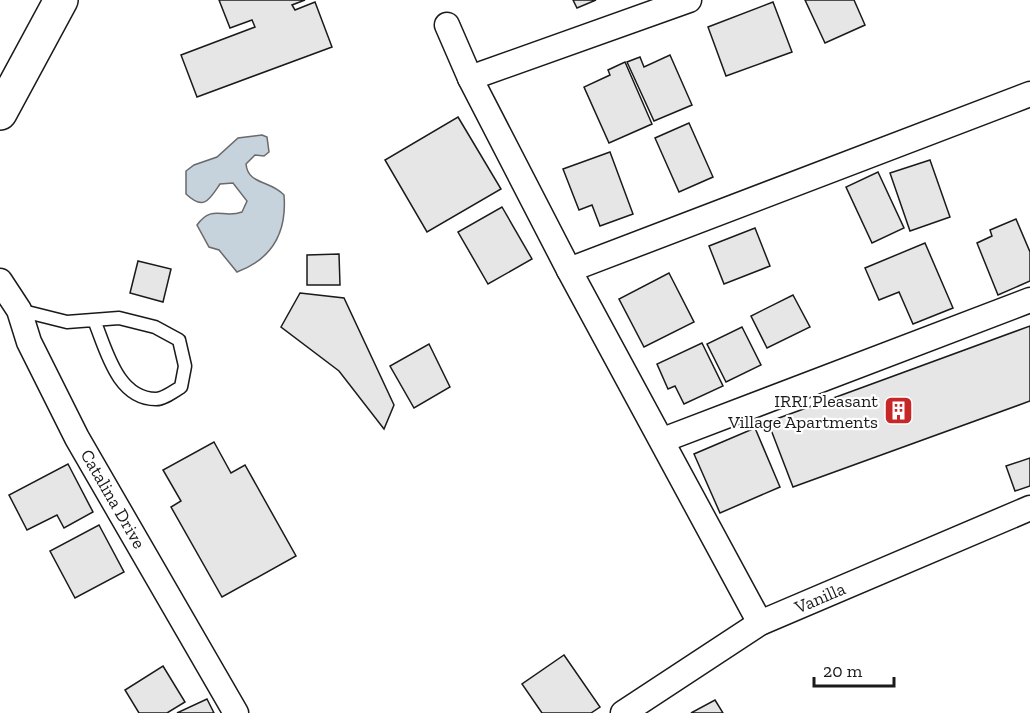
<svg xmlns="http://www.w3.org/2000/svg" width="1030" height="713" viewBox="0 0 1030 713" font-family="'Zilla Slab',serif">
	<style>
		.water { fill: #c6d2dc; stroke: #6a6a6a; stroke-width: 1.5 }
		.building { fill: #e6e6e6; stroke: #1a1a1a; stroke-width: 1.5 }
		.lines { fill: none; stroke-linecap: round; stroke-linejoin: round }
		.lane-casing { stroke: #1a1a1a; stroke-width: 15 }
		.street-casing { stroke: #1a1a1a; stroke-width: 27 }
		.secondary-casing { stroke: #1a1a1a; stroke-width: 36 }
		.lane { stroke: #fff; stroke-width: 12 }
		.street { stroke: #fff; stroke-width: 24 }
		.secondary { stroke: #fff; stroke-width: 33 }
		.labels { text-anchor: middle; dominant-baseline: central; stroke-width: 4.5; stroke-linejoin: round; paint-order: stroke }
		.poi-label { font-size: 18px; fill: #1a1a1a; stroke: #fff; text-anchor: end }
		.street-label { font-size: 18px; fill: #1a1a1a; stroke: #fff }
	</style>
	<rect width="100%" height="100%" fill="#fff"/>
	<path class="water" d="M262,135L267,137L269,152L264,156L255,155L246,164C248,185 270,180 284,195C287,232 272,259 237,272L219,250L209,247L197,225C212,204 223,219 242,212L247,201L233,183L220,184C209,200 204,211 186,194V171L194,165L217,157L238,138Z"/>
	<g class="building">
		<polygon points="219,0 305,0 292,5 295,10 315,2 332,47 197,97 181,55 255,27 252,20 230,28"/>
		<polygon points="573,0 596,0 577,8"/>
		<polygon points="805,0 854,0 865,25 825,43"/>
		<polygon points="773,2 792,52 726,76 708,27"/>
		<polygon points="670,55 692,105 654,121 627,62 640,57 644,67"/>
		<polygon points="625,62 652,124 609,143 584,87 610,75 608,70"/>
		<polygon points="458,117 501,189 427,232 385,160"/>
		<polygon points="689,123 713,177 679,192 655,138"/>
		<polygon points="610,152 633,214 600,226 592,205 579,210 563,169"/>
		<polygon points="930,160 950,217 910,231 890,173"/>
		<polygon points="878,172 904,228 872,243 846,187"/>
		<polygon points="502,207 532,259 488,284 458,232"/>
		<polygon points="1016,219 1030,252 1030,281 998,295 977,243 992,236 990,230"/>
		<polygon points="755,228 770,266 724,284 709,246"/>
		<polygon points="925,243 953,308 913,324 899,292 879,300 865,268"/>
		<polygon points="339,254 340,285 307,285 307,255"/>
		<polygon points="138,261 171,269 163,302 130,293"/>
		<polygon points="669,273 694,322 644,347 619,299"/>
		<polygon points="300,293 344,298 394,405 384,429 339,371 281,327"/>
		<polygon points="793,295 810,327 767,348 751,316"/>
		<polygon points="1030,326 1030,401 793,487 768,422"/>
		<polygon points="742,327 761,365 726,382 707,344"/>
		<polygon points="702,343 723,386 684,404 675,386 668,389 657,364"/>
		<polygon points="429,344 450,387 414,408 390,366"/>
		<polygon points="755,428 780,487 720,513 694,454"/>
		<polygon points="214,442 231,473 245,465 296,556 222,597 171,507 181,501 163,470"/>
		<polygon points="1030,458 1030,486 1015,491 1006,466"/>
		<polygon points="68,464 93,512 64,528 57,515 27,530 9,495"/>
		<polygon points="99,525 124,572 75,598 50,551"/>
		<polygon points="564,655 600,707 591,713 542,713 522,684"/>
		<polygon points="163,666 185,702 167,713 139,713 125,690"/>
		<polygon points="207,699 214,713 177,713"/>
		<polygon points="715,700 723,713 691,713"/>
	</g>
	<g class="lines">
		<defs>
			<path id="lane" d="M19,310L67,322L119,318L155,327L179,340L185,366L181,387C174,391 164,399 156,399C117,399 106,349 94,320"/>
			<g id="street">
				<polyline points="447,25 470,78 569,270 760,623"/>
				<polyline points="470,78 689,0"/>
				<polyline points="569,270 1030,94"/>
				<polyline points="0,281 19,310 29,342 77,438 236,713"/>
				<polyline points="663,440 1030,300"/>
				<polyline points="623,713 760,623 1030,508"/>
			</g>
			<polyline id="secondary" points="0,113 61,0"/>
		</defs>
		<use href="#lane" class="lane-casing"/>
		<use href="#street" class="street-casing"/>
		<use href="#secondary" class="secondary-casing"/>
		<use href="#lane" class="lane"/>
		<use href="#street" class="street"/>
		<use href="#secondary" class="secondary"/>
	</g>
	<defs>
		<symbol id="building-square" viewBox="-11 -11 22 22"><rect x="-9" y="-9" width="18" height="18" rx="4" fill="#c62828" stroke="#fff"/><path d="M-4-6H4V6H1V3H-1V6H-4ZM-2.5-4.3h1.7v1.8h-1.7ZM.8-4.3h1.7v1.8H.8ZM-2.5-1h1.7V.8h-1.7ZM.8-1h1.7V.8H.8Z" fill="#fff"/></symbol>
	</defs>
	<g fill-rule="evenodd">
		<use href="#building-square" x="882" y="394" width="33" height="33"/>
	</g>
	<g class="labels">
		<g class="poi-label">
			<text x="878" y="401">IRRI Pleasant<tspan x="878" dy="21">Village Apartments</tspan></text>
		</g>
		<g class="street-label">
			<text transform="translate(113 499) rotate(60)">Catalina Drive</text>
			<text transform="translate(820 598) rotate(-23)">Vanilla</text>
		</g>
	</g>
	<path d="M814 677v9h80v-9" fill="none" stroke="#1a1a1a" stroke-width="3"/>
	<text x="823" y="677" font-size="18" fill="#1a1a1a" stroke="#ffffff" stroke-width="4.5" paint-order="stroke">20 m</text>
</svg>
